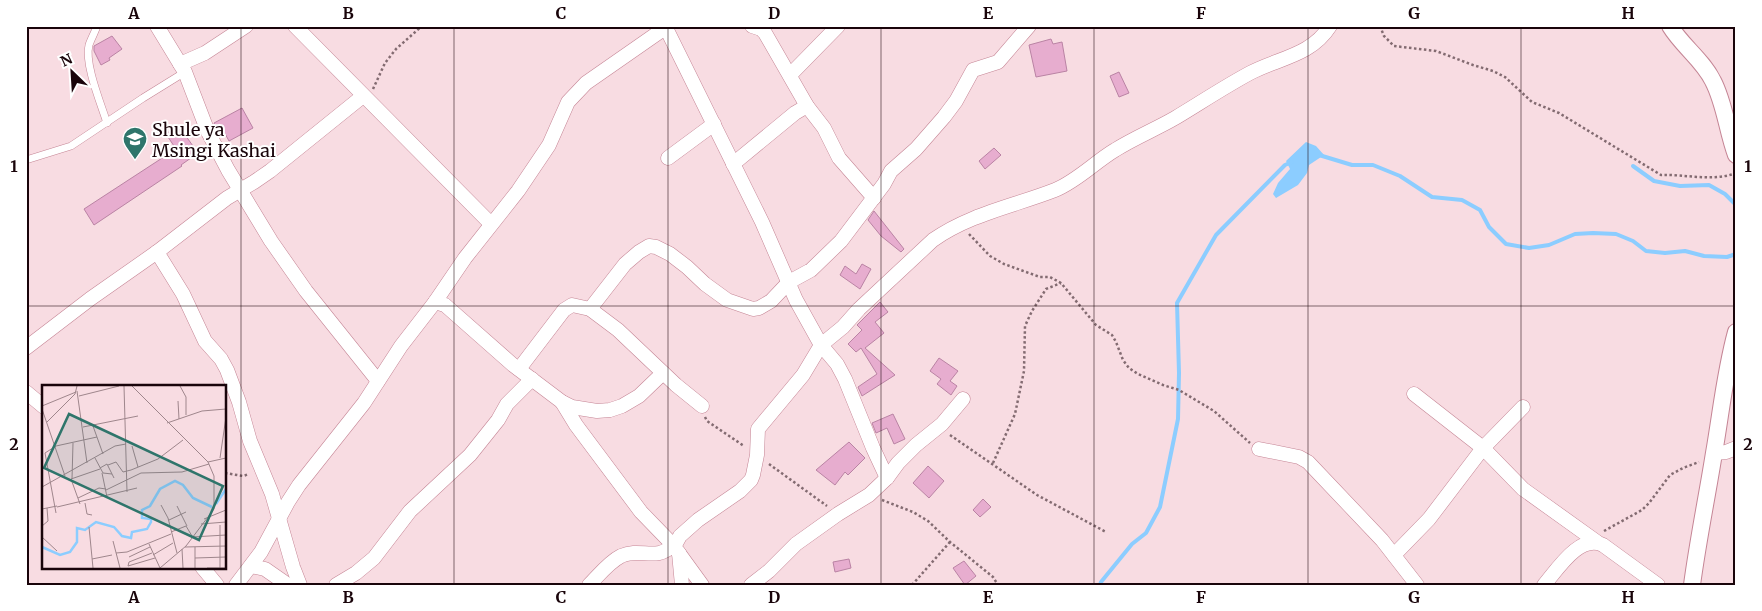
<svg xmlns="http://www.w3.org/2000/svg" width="1762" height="611" viewBox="0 0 1762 611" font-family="Merriweather,serif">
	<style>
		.water { fill: #8ccdff }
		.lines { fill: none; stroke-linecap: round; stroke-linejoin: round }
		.stream { stroke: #8ccdff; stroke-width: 4 }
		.building { fill: #e7adcf; stroke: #ba83a4 }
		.service-casing { stroke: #c58595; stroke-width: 8 }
		.minor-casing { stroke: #c58595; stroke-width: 15 }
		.tertiary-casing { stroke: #c58595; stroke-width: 18 }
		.path { stroke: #836b71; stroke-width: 2.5; stroke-dasharray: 2.5 2.5; stroke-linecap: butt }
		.service { stroke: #fff; stroke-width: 7 }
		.minor { stroke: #fff; stroke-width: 14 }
		.tertiary { stroke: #fff; stroke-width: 16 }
		.grid { fill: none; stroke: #19040a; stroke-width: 1; stroke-opacity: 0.55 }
		.labels { text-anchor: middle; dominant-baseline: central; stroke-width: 4; stroke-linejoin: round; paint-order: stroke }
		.poi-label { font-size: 18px; fill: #19040a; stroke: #fff; text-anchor: start }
		.inset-river { fill: none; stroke: #8ccdff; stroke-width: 2.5 }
		.inset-road { fill: none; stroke: #9f868c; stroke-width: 1 }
		.view { fill: #2f756b; fill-opacity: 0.15; stroke: #2f756b; stroke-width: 2.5 }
		.inset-edge { fill: none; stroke: #19040a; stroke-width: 2.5 }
		.neatline { fill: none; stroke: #19040a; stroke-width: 2 }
		.grid-label { font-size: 16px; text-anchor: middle; font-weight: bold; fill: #19040a }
	</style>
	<rect width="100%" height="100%" fill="#f8dce2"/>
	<polygon class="water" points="1306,142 1316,146 1324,155 1309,165 1307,173 1298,185 1276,198 1273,194 1278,183 1290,169 1286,161"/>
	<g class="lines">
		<g class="stream">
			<polyline points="1319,155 1352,165 1373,165 1400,176 1432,197 1462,200 1480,210 1489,227 1506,244 1529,248 1549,245 1575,234 1593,233 1616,234 1633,241 1646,251 1665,253 1685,251 1704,256 1727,257 1736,254"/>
			<polyline points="1633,166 1654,181 1680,186 1709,185 1725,194 1736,205"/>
			<polyline points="1100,585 1101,582 1132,544 1146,533 1160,507 1178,419 1179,373 1177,303 1216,235 1285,165 1292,162"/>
		</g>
	</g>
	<g class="building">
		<polygon points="112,36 122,49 109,58 110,60 101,65 94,51 94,46"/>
		<polygon points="1051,39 1053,44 1062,42 1067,71 1036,77 1029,45"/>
		<polygon points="1119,72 1129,93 1119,97 1110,76"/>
		<polygon points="242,108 253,128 229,141 223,130 218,133 214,123"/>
		<polygon points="178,125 198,153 181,165 182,166 94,225 84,209 176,149 166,134"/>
		<polygon points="994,148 1001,155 985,169 979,161"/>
		<polygon points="874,211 904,249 901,252 881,236 868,220"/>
		<polygon points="862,264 871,269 860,289 840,275 845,266 856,274"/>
		<polygon points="880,302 888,312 875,322 884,333 865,348 895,375 862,396 858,387 877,374 861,348 856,352 848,344 862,330 857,325"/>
		<polygon points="939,358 958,371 950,381 957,386 951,395 937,384 941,379 930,371"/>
		<polygon points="893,414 905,439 894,444 887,428 876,433 872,423"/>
		<polygon points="849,442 865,458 848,475 845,472 835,485 816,470"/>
		<polygon points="928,466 944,481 929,498 913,483"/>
		<polygon points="983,499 991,507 980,517 973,510"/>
		<polygon points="849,559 851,568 835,572 833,562"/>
		<polygon points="964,561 976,576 965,585 953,568"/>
	</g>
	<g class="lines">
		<defs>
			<g id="service">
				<path d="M97,26C95,32 91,39 89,45C84,63 101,104 107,123"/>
				<polyline points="26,160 71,146 143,98 185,72"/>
			</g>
			<g id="minor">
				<polyline points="157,26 185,72 208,132 228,170 271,241 306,291 378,381"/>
				<polyline points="295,26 491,224"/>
				<polyline points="665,26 762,222 796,300 821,345 837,364 845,379 873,448 887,478"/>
				<polyline points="752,26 761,29 765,33 807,106 824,128 839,158 874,198"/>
				<polyline points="180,64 205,53 246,26"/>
				<polyline points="790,75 838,26"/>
				<polyline points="668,158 714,124"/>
				<polyline points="733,164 795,113 807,106"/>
				<polyline points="157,252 183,294 205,341 221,359 227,370 239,402 250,441 272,494 293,567 300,585"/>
				<polyline points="435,302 445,305 513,365 562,402 572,407 597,411 610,410 622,406 639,396 663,373"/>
				<polyline points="590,309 625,264 639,252 649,246 656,247 670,254 687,267 705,284 727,300 753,309 759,308 771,301 789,282 811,270 841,241 884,184 891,171 916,149 944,117 956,101 973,70 998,62 1029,26"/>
				<polyline points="26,348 90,299 157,252 227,198 254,182 270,171 363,96"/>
				<polyline points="519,369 564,310 572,305 590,309 618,330 676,385 702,406"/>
				<polyline points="26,392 44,407"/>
				<polyline points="1414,394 1483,448 1523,489 1597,542"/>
				<polyline points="562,402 576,425 641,512 673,545 702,585"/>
				<polyline points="1259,449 1299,457 1308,462 1382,540 1417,585"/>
				<polyline points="1714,453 1726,452 1736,448"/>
				<path d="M674,547L680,536L698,520L740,491L751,480L753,475L757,455L758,429L803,375L821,345L843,327L859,309L933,240C970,214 1014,206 1055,190C1077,181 1095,162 1115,150C1134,138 1156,129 1175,118C1200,103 1224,87 1250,73C1278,58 1311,56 1330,26"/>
				<polyline points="679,553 682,585"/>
				<polyline points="1394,555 1429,519 1483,448 1523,407"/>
				<polyline points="251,566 265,569 288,585"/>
				<polyline points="202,567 217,585"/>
				<polyline points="236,585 261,552 288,502 299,485 364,403 401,346 435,302 465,258 518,191 549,145 568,102 586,83 665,28"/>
				<polyline points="336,585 356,573 374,558 410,511 470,455 498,420 507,404 532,379"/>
				<path d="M589,585C599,575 609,562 621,556C641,547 656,562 673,545"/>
				<polyline points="751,585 769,571 796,544 838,514 869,495 887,478 898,463 916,445 942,424 963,399"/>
				<path d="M1544,585C1557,570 1580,533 1603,545L1658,585"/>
			</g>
			<g id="tertiary">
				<path d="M1670,26C1682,46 1703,60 1713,81C1725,104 1727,131 1736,155"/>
				<path d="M1692,585C1698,540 1707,497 1714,453C1721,413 1725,372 1736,332"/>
			</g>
		</defs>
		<use href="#service" class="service-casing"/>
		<use href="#minor" class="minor-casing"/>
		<use href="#tertiary" class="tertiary-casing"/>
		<g class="path">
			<path d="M1380,26L1384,36L1394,46L1436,51L1473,65L1493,71L1505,77L1532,102L1559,113L1661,175C1684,174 1713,182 1736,173"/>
			<polyline points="373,89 385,63 396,49 422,26"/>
			<polyline points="969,234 990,256 1004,264 1040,277 1050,277 1061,283 1096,325 1112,335 1116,342 1123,360 1129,368 1138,374 1163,385 1179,390 1214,411 1250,443"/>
			<polyline points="705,417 707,421 744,446"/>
			<polyline points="950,435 1037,495 1106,532"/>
			<polyline points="993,463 1015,414 1024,371 1025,326 1032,311 1046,289 1061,283"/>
			<polyline points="769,464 827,506"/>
			<polyline points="225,473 243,476 249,474"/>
			<polyline points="882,500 913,512 928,521 950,542 993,577 998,585"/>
			<polyline points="1604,531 1642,510 1649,503 1670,475 1683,468 1699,462"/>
			<polyline points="912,585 950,542"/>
		</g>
		<use href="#service" class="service"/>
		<use href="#minor" class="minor"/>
		<use href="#tertiary" class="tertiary"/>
	</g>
	<path class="grid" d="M241,26V585M454,26V585M668,26V585M881,26V585M1094,26V585M1308,26V585M1521,26V585M26,306H1736"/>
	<defs>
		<symbol id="school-pin" viewBox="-11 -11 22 30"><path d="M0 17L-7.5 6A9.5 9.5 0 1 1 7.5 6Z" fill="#2f756b" stroke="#fff"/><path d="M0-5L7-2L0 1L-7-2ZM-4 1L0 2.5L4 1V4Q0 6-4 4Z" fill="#fff"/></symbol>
	</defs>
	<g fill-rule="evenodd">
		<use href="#school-pin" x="121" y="125" width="28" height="38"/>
	</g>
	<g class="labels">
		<g class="poi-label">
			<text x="152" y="129">Shule ya<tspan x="152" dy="21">Msingi Kashai</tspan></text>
		</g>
	</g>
	<g transform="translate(42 385)">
		<rect width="184" height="184" fill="#f8dce2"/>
		<path class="inset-river" d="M174,119L184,104M0,162L18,170L28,167L35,157V143L43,145L54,137L72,142L80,151L89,153L90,147L105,144L109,137V134L100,133V125L108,121L118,104L133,96L141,100L151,113L170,122"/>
		<path class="inset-road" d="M82,1L85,107M90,1L166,77L172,91V124L144,161L118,183M138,1L144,12V30M35,6L45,78M37,11L77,1M136,16L137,34M0,21L34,7M0,24L23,91M5,37L33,9L35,1M125,38L160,26L184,24M51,41L61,69M41,42L96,31M90,61L96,82M53,73L61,88L70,89M178,73L184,32M166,77L184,73M66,80L74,77L81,87L89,85L116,74L141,55M58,83L65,79L72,93M60,88L65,112M29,94L38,119M29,94L58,84M30,94L31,58M0,102L73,61L84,59M64,105L99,88L140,87L167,79M36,113L57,103L64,104M43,118L45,129L50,130M119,120L126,133L135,168M135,121L145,141M15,122L95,103M0,124L15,121M14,128L3,68L14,61L55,52M162,134L184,125M127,135L144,127M159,139L184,137M178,140V183M0,141L6,136L5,123M47,142L51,183M129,147L144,141L150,151M0,152L15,166M150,152L184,150M71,156L78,183M107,159L118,183M143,162L184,161M153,162V183M140,164L141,183M74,168L85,167L129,149M110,168L87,177L86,181L113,173M111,170L131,158M87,172L108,162M153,173L184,172M50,174L70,170M165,183H184"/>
		<path class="view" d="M27,29L181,101L157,155L2,83Z"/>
		<rect width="184" height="184" class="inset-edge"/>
	</g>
	<rect width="1762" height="611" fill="none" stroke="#ffffff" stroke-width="55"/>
	<g transform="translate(72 72) rotate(335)" stroke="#ffffff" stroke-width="4" paint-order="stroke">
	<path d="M0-4L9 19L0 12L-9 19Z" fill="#19040a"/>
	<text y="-8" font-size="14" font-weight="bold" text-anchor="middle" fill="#19040a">N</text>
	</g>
	<rect x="28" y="28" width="1706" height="556" class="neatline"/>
	<g class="grid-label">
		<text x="134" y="19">A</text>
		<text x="348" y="19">B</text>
		<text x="561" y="19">C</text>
		<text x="774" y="19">D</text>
		<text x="988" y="19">E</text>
		<text x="1201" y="19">F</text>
		<text x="1414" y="19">G</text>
		<text x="1628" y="19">H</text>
		<text x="14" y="172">1</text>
		<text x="1748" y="172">1</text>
		<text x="14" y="450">2</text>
		<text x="1748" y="450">2</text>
		<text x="134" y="603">A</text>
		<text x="348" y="603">B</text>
		<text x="561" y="603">C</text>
		<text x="774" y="603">D</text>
		<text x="988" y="603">E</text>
		<text x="1201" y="603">F</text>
		<text x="1414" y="603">G</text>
		<text x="1628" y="603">H</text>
	</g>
</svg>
